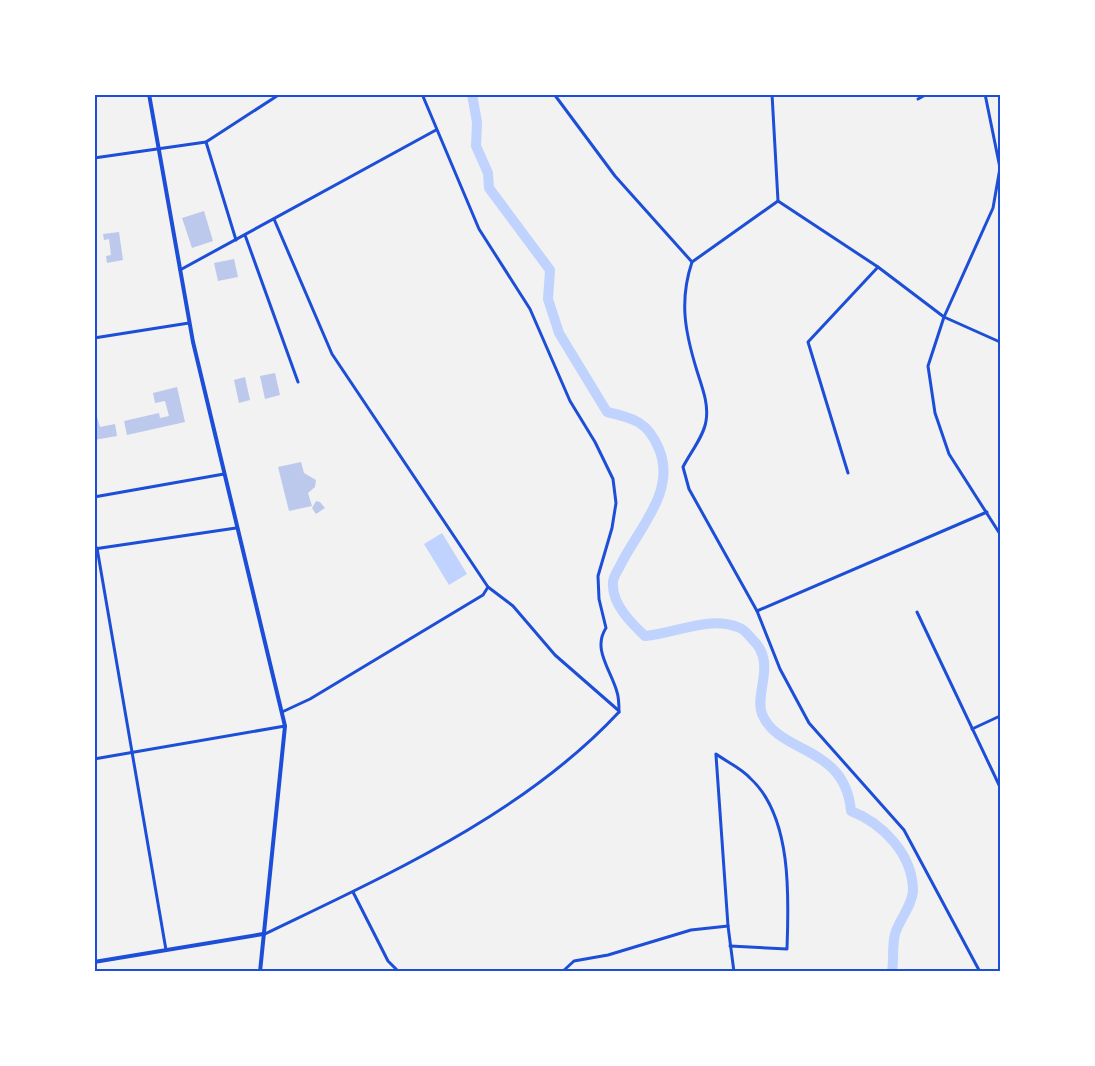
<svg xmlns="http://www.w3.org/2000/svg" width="1095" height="1066" viewBox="0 0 1095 1066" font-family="Montserrat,sans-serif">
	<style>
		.water { fill: #bfd3fe }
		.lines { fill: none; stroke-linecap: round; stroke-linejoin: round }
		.river { stroke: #bfd3fe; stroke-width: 10 }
		.building { fill: #bdc9ec }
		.minor { stroke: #1d4ed8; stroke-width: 3 }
		.tertiary { stroke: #1d4ed8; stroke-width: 4 }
		.neatline { fill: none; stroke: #1d4ed8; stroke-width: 2 }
	</style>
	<rect width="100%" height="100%" fill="#f2f2f2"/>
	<polygon class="water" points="442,533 467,574 449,585 424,544"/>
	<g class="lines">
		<path class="river" d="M472,94L477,122L476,146L488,173L489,188L550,270L548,299L559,333L607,412C634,418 648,422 659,449C677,492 637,530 620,566C618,570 613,577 613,582C611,603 631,623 645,636C677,633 709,615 740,628C745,630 749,636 753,640C777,663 754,694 762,714C779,755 845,744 851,811C882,823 913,854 913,891C912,906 899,920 895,934C892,946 894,959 892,972"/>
	</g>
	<g class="building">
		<polygon points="204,211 213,241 192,248 182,218"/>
		<polygon points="119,232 123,260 107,263 106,256 111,255 109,239 104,240 103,234"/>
		<polygon points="234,259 238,277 218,281 214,263"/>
		<polygon points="275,373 280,395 265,399 260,376"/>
		<polygon points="245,377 250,400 239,403 234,380"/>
		<polygon points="177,387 185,422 127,435 124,421 159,413 160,418 169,416 165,401 155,403 153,393"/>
		<polygon points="94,406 100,427 115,424 117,436 94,440"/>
		<polygon points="301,462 304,473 316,480 315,487 308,493 312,506 289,511 278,467"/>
		<polygon points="316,501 320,502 325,508 316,514 312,508"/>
	</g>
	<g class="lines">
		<g class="minor">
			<path d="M422,94L479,229L530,309L570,401L595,442L613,479L616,503L612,528L598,576L599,599L606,628C592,649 611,670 617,692C619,698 619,705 619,712"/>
			<path d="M554,94L615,176L692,262C679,301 685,332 697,371C702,387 709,404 706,421C704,436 690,453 683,467L689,489L757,611L780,669L809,723L904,830L980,972"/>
			<polyline points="772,94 778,201 878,267 944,317 1000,342"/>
			<polyline points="985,94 1000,168 993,208 944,317 928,366 935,413 949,454 1000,534"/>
			<polyline points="918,99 927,94"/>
			<polyline points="206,142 236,240"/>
			<polyline points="94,158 206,142 280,94"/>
			<polyline points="274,219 332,354 488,587 513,606 555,655 618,710"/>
			<polyline points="245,235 298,382"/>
			<polyline points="692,262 778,201"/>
			<polyline points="180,270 436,130"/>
			<polyline points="94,338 189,323"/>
			<polyline points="848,473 808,342 878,267"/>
			<polyline points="94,497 224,474"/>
			<polyline points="97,548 166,950"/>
			<polyline points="94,549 236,528"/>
			<polyline points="757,611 987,512"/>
			<polyline points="917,612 1000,787"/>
			<polyline points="282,712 310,699 483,595 488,587"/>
			<polyline points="972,729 1000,716"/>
			<path d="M716,754C727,762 741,768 750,778C792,816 789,897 787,949L730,946"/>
			<polyline points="716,755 728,926 734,972"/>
			<polyline points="94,759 285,726"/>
			<polyline points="353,892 388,961 399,972"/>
			<path d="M265,934C389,874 524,814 619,712"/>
			<polyline points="562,972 574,961 608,955 691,930 728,926"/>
		</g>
		<g class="tertiary">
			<polyline points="149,94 193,342 285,726 260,972"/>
			<polyline points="94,962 263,934"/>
		</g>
	</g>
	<rect width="1095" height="1066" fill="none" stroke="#ffffff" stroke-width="192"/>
	<rect x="96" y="96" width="903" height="874" class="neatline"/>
</svg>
